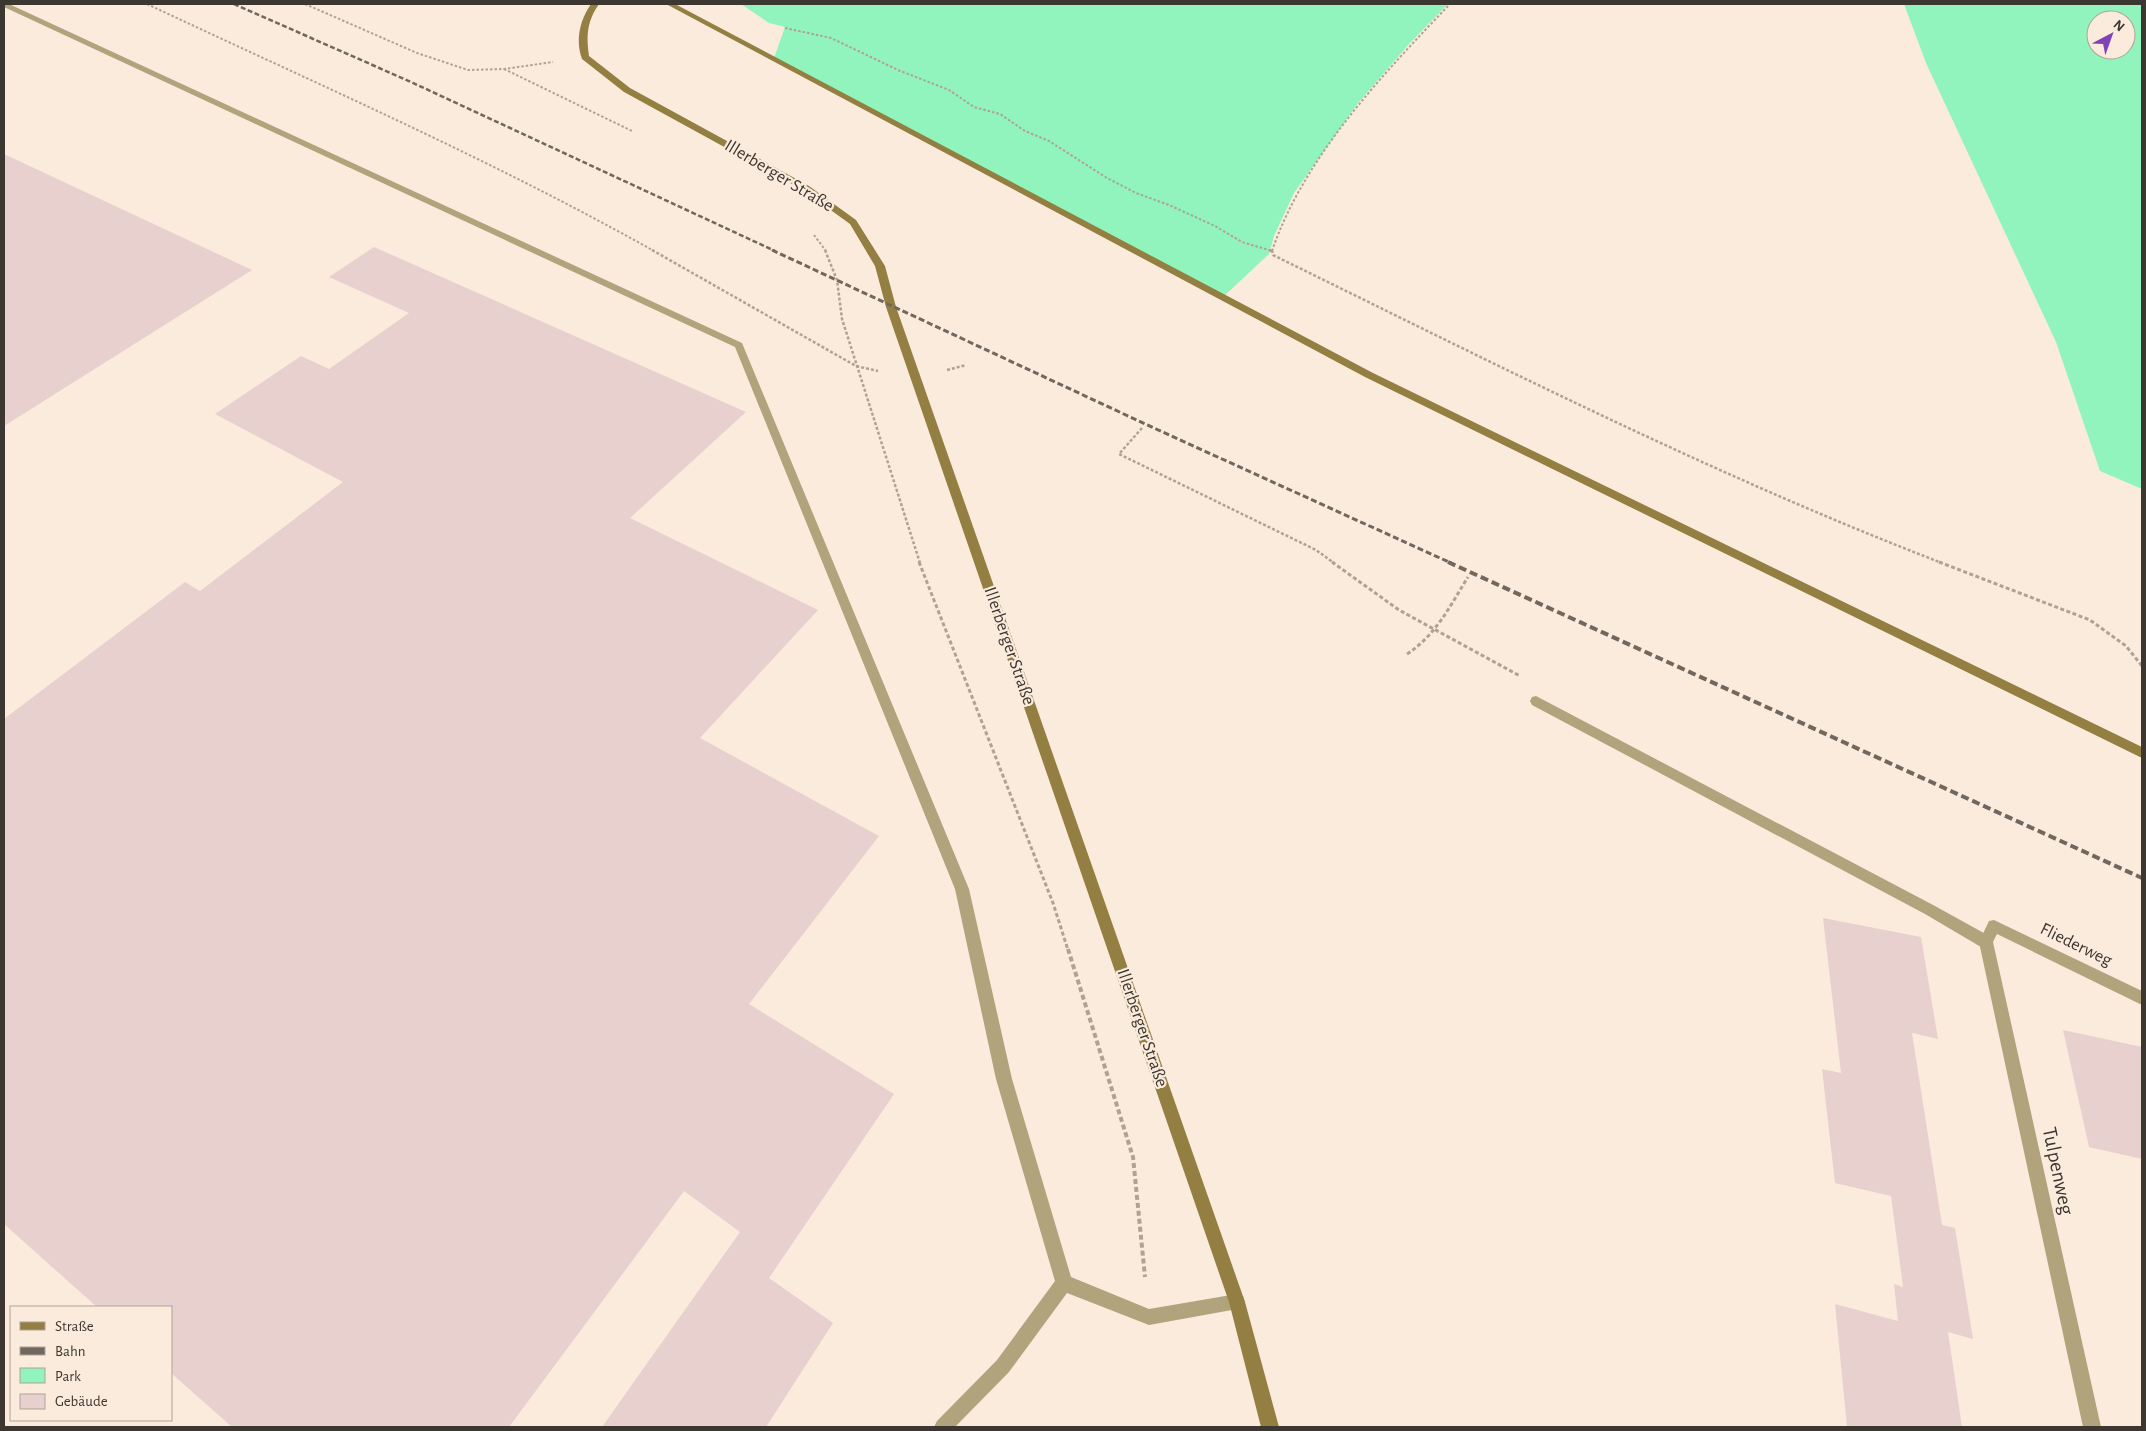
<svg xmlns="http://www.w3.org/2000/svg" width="2146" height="1431" viewBox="0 0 2146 1431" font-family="'Alegreya Sans',sans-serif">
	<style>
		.green { fill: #91f4bc; fill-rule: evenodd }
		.building { fill: #e7d0ce }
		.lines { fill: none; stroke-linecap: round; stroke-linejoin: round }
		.path-far3 { stroke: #aea297; stroke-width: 2; stroke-dasharray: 2.5 2; stroke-linecap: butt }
		.path-far2 { stroke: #aea297; stroke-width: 2.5; stroke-dasharray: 3 2; stroke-linecap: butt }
		.path-far1 { stroke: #aea297; stroke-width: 3; stroke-dasharray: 4 2.5; stroke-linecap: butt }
		.path { stroke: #aea297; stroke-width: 4; stroke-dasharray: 5 3; stroke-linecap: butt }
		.lane { fill: #b1a37c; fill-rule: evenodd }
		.street { fill: #b1a37c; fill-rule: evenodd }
		.secondary { fill: #937f41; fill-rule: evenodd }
		.rail-far2 { stroke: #70675f; stroke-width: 2.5; stroke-dasharray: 5 2.5; stroke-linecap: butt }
		.rail-far1 { stroke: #70675f; stroke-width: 3; stroke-dasharray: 6 3; stroke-linecap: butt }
		.rail { stroke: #70675f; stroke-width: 4; stroke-dasharray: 8 4; stroke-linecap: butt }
		.labels { text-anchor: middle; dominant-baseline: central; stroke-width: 4.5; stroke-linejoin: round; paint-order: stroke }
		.street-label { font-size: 18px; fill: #3d3731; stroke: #fbebdc }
		.near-street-label { font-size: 21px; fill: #3d3731; stroke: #fbebdc }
	</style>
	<rect width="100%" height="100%" fill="#fbebdc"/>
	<g class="green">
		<polygon points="741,4 1448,4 1409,44 1358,103 1294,193 1274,236 1269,254 1223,297 774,58 785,27 769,23"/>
		<path d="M1904,4H2142V489L2100,471L2056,342L1926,63ZM2096,20H2126V50H2096Z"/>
	</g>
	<g class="building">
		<polygon points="4,154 252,270 4,426"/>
		<polygon points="374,247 746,412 630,518 818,610 700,738 879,836 749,1004 894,1094 769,1278 833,1323 766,1427 602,1427 740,1232 684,1191 509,1427 232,1427 171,1373 171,1307 97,1307 4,1224 4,719 185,582 200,591 343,482 215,414 301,356 329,369 409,313 329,277"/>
		<polygon points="1823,918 1921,937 1938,1039 1912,1033 1942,1225 1955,1228 1973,1339 1948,1332 1962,1427 1847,1427 1835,1304 1898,1321 1894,1284 1903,1287 1891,1196 1835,1183 1822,1069 1841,1073"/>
		<polygon points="2063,1030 2142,1047 2142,1159 2089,1147"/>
	</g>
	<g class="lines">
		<g class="path-far3">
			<path d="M147,4C317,84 490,159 654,251"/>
			<polyline points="305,4 417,53 468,70 504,69 553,62"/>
			<polyline points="785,28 831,38 898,70 949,90 974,107 1000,114 1025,131 1049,141 1107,178 1136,193 1169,205 1215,226 1242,242 1272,251"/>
			<polyline points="504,69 632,131"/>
			<polyline points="814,235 826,251"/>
			<path d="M1272,251C1304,157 1382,75 1450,4"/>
		</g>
		<g class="path-far2">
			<polyline points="652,250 856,366 878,371"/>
			<polyline points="825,250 837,280 842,319 920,563"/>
			<polyline points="1269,250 1272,251"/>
			<path d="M1272,250L1273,255C1493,363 1713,475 1942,563"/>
			<polyline points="947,370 966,365"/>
			<polyline points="1142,428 1119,454 1316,550 1334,563"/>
		</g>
		<g class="path-far1">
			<polyline points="919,562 1053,903 1068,950"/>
			<polyline points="1332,562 1399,610 1520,676"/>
			<polyline points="1939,562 2090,620 2126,646 2142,666"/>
			<path d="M1407,654C1436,635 1450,606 1468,577"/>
		</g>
		<polyline class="path" points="1068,949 1133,1157 1145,1277"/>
		<g class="lane">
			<polygon points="4,4 9,4 742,343 969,889 1012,1079 1071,1277 1149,1309 1237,1294 1243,1296 1245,1302 1243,1308 1149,1325 1067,1293 1009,1372 955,1427 934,1427 937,1421 997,1360 1055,1281 996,1079 955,889 735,347 4,7"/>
			<polygon points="1536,696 1935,906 1991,937 1993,942 1991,947 1986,949 1981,947 1925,914 1532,705 1530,701 1532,697"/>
		</g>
		<polygon class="street" points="1994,920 2142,991 2142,1005 1997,934 1993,942 2101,1427 2083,1427 1979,942 1989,921"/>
		<g class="secondary">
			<path d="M591,4H599C587,21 586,36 589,56L630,88L809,186L856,220L885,266L896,307L1245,1302L1279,1427H1261L1229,1302L886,307L875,266L850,224L803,190L624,92L582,59C575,40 580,20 591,4Z"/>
			<polygon points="666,4 675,4 1373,373 2142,747 2142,758 1365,377"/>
		</g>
		<polyline class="rail-far2" points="234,4 411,82 775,251"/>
		<polyline class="rail-far1" points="772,250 1156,429 1451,563"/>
		<polyline class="rail" points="1448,562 2142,878"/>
	</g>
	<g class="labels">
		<g class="street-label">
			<text transform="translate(779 176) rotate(31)">Illerberger Straße</text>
			<text transform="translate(1009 646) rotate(71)">Illerberger Straße</text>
			<text transform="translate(2076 945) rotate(26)">Fliederweg</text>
			<text transform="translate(1142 1028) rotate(71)">Illerberger Straße</text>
		</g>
		<g class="near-street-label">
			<text transform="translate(2058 1171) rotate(78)">Tulpenweg</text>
		</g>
	</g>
	<rect width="2146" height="1431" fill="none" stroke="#3d3731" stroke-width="10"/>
	<rect x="10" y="1306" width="162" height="115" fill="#fbebdc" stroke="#afa398"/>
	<rect x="20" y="1322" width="25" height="8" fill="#937f41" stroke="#afa398"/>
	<text x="55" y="1331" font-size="15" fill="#3d3731">Straße</text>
	<rect x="20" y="1347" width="25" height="8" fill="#70675f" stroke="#afa398"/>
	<text x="55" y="1356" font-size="15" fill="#3d3731">Bahn</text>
	<rect x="20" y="1368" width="25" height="15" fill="#91f4bc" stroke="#afa398"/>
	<text x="55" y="1381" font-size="15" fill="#3d3731">Park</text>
	<rect x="20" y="1394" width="25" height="15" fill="#e7d0ce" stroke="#afa398"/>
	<text x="55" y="1406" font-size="15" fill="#3d3731">Gebäude</text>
	<g transform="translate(2111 35) rotate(41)"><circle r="24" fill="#fbebdc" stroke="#afa398"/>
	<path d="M0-4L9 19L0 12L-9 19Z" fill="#8142b8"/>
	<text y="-8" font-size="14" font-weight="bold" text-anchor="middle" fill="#3d3731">N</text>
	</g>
</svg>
